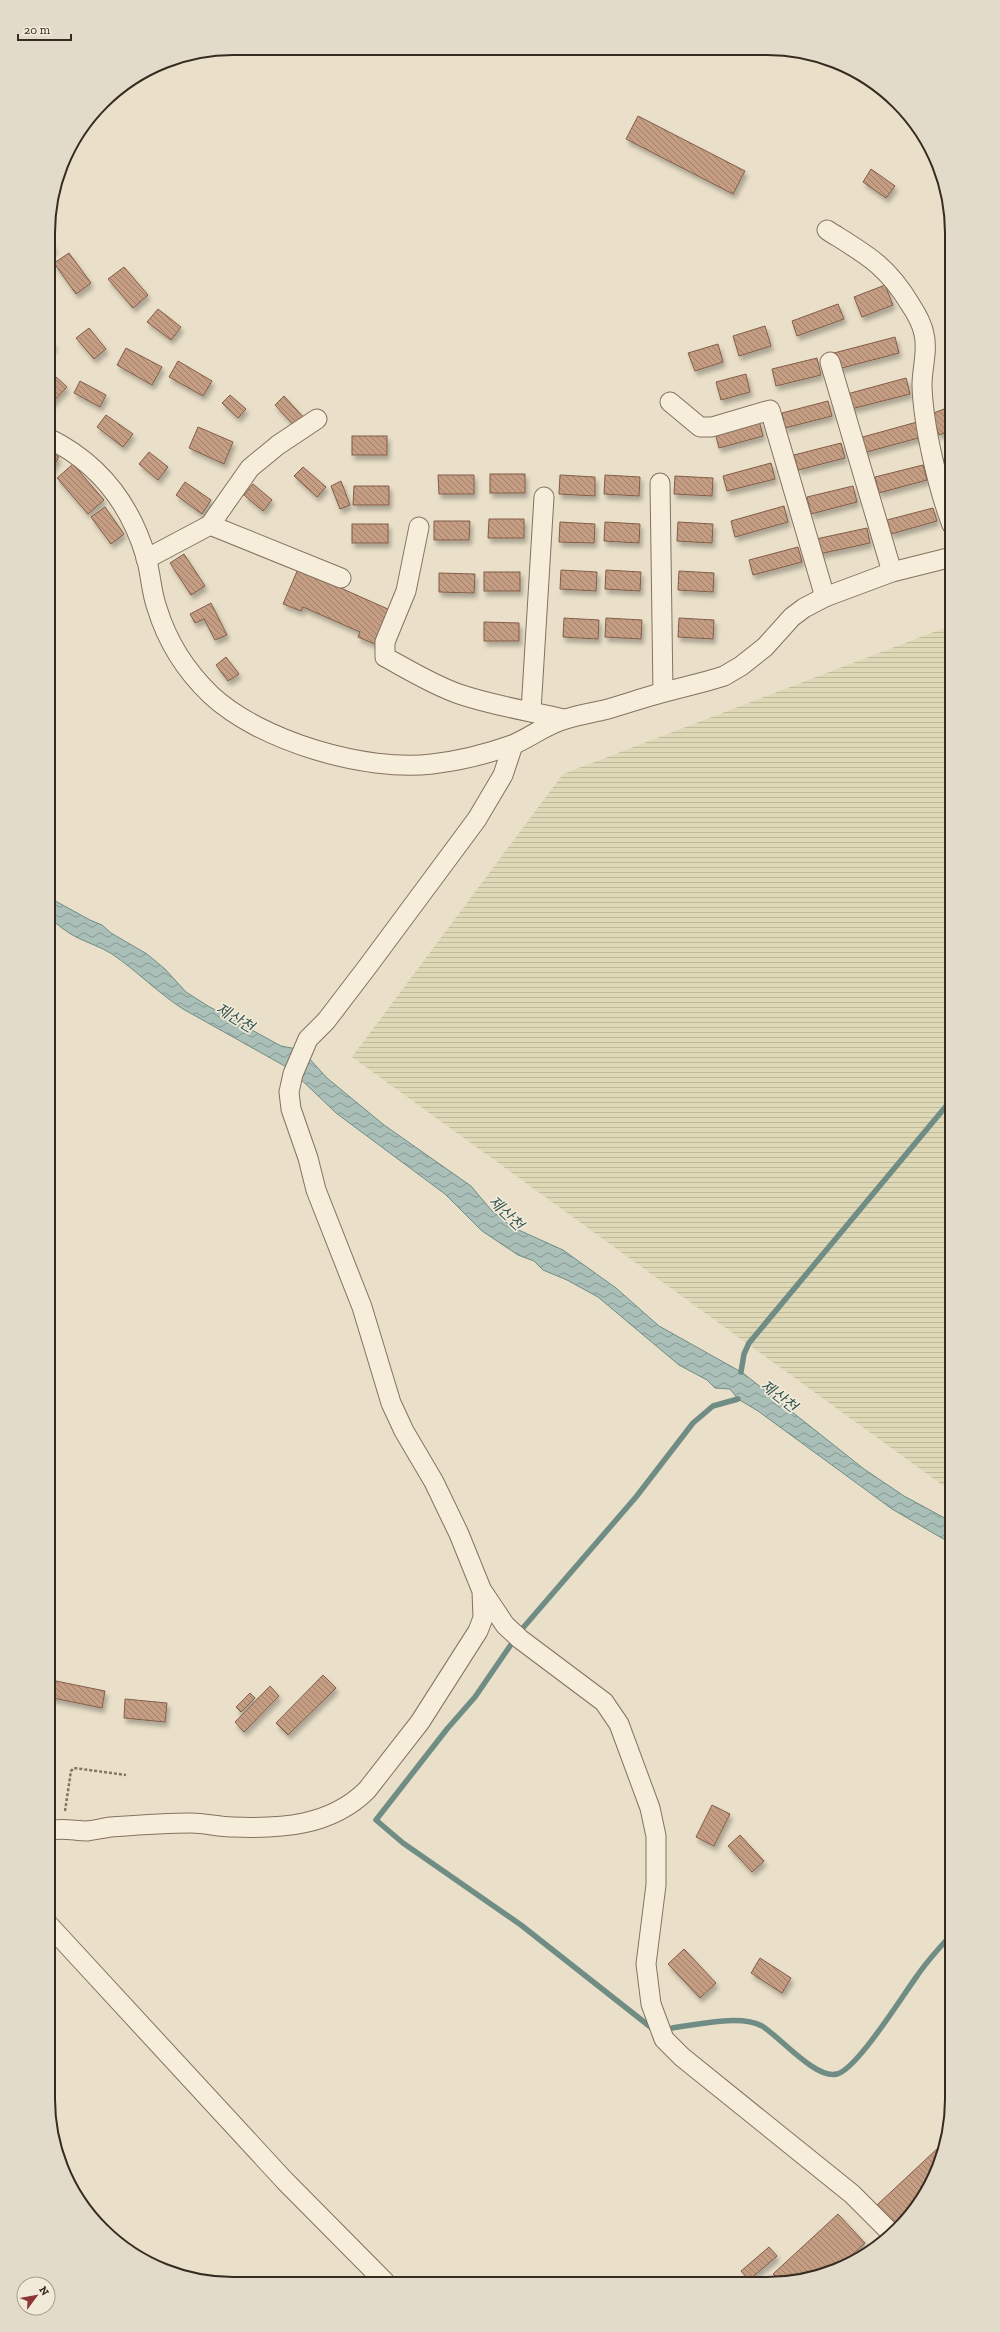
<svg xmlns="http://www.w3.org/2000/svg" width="1000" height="2332" viewBox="0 0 1000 2332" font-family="'Zilla Slab','Noto Sans KR',serif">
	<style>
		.farmland { fill: url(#farmland-rules) }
		.water { fill: url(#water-waves); stroke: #708d85 }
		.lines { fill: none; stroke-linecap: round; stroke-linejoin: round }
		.stream { stroke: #708d85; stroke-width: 5.5 }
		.building { fill: url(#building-back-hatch); stroke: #825d48; filter: url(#shadow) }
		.minor-casing { stroke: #85725f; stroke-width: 21 }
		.path { stroke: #85725f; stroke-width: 2.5; stroke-dasharray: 3 2; stroke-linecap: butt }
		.minor { stroke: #f6eddb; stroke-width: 19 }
		.labels { text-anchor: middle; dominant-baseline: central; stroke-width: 3.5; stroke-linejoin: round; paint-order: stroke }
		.water-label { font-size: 15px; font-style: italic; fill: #325552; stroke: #f2ead8 }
		.rim { fill: none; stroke: #372b21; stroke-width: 2 }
	</style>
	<defs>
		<pattern id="farmland-rules" width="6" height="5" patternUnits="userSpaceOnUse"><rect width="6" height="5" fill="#dfd8b7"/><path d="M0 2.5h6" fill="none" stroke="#c0ba9d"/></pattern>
		<pattern id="water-waves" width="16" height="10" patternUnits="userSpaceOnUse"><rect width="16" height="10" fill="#a9bfb8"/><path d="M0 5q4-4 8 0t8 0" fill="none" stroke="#8a9b95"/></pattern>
		<pattern id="building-back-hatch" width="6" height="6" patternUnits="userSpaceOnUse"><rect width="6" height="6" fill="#c49d83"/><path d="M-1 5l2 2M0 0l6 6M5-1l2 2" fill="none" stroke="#a0806b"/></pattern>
		<filter id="shadow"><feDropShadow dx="2.5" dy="4.5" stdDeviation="2" flood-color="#0004"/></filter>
	</defs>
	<rect width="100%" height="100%" fill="#eae0c9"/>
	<polygon class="farmland" points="952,625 952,1492 352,1057 563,774"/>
	<path class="water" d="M48,897L90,920L102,925L111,933L147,954L165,969L186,992L208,1006L281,1046L297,1049L307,1056L327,1078L384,1125L471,1186L492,1211L512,1227L563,1250L616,1288L659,1326L743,1373L864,1469L904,1496L952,1522V1544L892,1509L758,1411L738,1399L730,1389L715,1388L707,1380L679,1365L598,1297L567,1280L543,1270L534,1261L518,1255L482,1231L445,1194L336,1113L290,1069L183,1009C158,993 137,971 112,954C101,947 88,943 76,937C66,932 57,924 48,917Z"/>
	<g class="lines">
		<g class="stream">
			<polyline points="741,1372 744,1354 749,1343 952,1099"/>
			<polyline points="522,1629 636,1497 693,1423 713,1406 738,1399"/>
			<polyline points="510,1646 475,1697 447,1729 376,1820 403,1843 521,1925 653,2029"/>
			<path d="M672,2028C696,2025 740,2014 762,2026C779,2036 816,2080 837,2074C857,2069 903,1995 917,1976C927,1961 940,1947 952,1934"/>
		</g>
	</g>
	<g class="building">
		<polygon points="638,116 745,171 733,194 626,139"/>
		<polygon points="871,169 895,186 886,198 863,182"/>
		<polygon points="48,239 55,249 48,253"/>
		<polygon points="69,253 91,283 76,294 54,263"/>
		<polygon points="124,267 148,295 133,308 108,279"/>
		<polygon points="885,285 893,305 862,317 854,297"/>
		<polygon points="838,304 844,319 797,336 792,321"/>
		<polygon points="158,309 181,327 171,340 147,322"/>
		<polygon points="765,326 771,346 739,356 733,336"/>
		<polygon points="89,328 106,349 94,359 76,338"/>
		<polygon points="895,337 899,353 838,369 834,353"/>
		<polygon points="48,338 55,346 48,352"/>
		<polygon points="718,344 723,362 695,371 688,353"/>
		<polygon points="126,348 162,367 152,385 117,365"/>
		<polygon points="817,358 821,375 776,386 772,369"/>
		<polygon points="178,361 212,381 203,396 169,377"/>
		<polygon points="746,374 750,392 721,400 716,382"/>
		<polygon points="55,376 67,387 48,407 48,383"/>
		<polygon points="906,378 910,394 851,409 847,394"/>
		<polygon points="80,381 106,395 100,407 74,393"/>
		<polygon points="230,395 246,409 238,418 222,403"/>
		<polygon points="284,396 306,420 297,429 275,405"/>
		<polygon points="828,401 832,416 785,428 782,413"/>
		<polygon points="952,406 952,430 939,435 931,414"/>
		<polygon points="106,415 133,434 123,447 97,427"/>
		<polygon points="759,420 763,436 719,448 715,432"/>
		<polygon points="917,422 922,437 863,453 859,438"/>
		<polygon points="198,427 233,442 224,464 189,448"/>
		<rect x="352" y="436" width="35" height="19"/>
		<polygon points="841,443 845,458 798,470 794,455"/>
		<polygon points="48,451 59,457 50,472 48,471"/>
		<polygon points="149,452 168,467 158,480 139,464"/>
		<polygon points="952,457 952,475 946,477 942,460"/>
		<polygon points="771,463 775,479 727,491 723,476"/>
		<polygon points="73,464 104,500 88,514 57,478"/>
		<polygon points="923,465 927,480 879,493 875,477"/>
		<polygon points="303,467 326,487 317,497 294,476"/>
		<rect x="490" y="474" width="35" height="19"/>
		<polygon points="438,475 474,475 474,494 439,494"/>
		<polygon points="560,475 595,477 595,496 559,494"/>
		<polygon points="605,475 640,477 639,496 604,494"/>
		<polygon points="675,476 713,478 712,496 674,494"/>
		<polygon points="341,481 350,505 340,509 331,486"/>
		<polygon points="185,482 211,500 202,514 176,495"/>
		<polygon points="253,484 272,500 263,511 244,495"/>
		<polygon points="354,486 389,486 389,505 353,505"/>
		<polygon points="853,486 857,502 811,514 807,497"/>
		<polygon points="784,506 788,522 735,537 731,521"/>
		<polygon points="105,507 124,534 111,544 91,517"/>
		<polygon points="933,508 937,521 891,534 887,520"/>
		<polygon points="489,519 524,519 524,538 488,538"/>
		<polygon points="434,521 470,521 469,540 434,540"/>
		<polygon points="560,522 595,524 594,543 559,542"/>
		<polygon points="605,522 640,524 639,543 604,541"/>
		<polygon points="678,522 713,524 712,543 677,541"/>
		<rect x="352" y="524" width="36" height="19"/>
		<polygon points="867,528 870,543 819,554 816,539"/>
		<polygon points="798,547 802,562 753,575 749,560"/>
		<polygon points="184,554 205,586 191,595 170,563"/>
		<polygon points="298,569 390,610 375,644 358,637 360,632 303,607 301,611 283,604"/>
		<polygon points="561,570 597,572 596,591 560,589"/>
		<polygon points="606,570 641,572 640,591 605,589"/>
		<polygon points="679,571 714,573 713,592 678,590"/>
		<rect x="484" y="572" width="36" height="19"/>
		<polygon points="439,573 475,574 474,593 439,592"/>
		<polygon points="211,603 227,635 215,640 204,619 195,623 190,614"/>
		<polygon points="564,618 599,620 598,639 563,637"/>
		<polygon points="606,618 642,620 641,639 605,637"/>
		<polygon points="679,618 714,620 713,639 678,637"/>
		<polygon points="484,622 519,623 519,641 484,641"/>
		<polygon points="226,657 239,674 228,681 216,665"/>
		<polygon points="323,1675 336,1688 288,1735 276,1723"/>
		<polygon points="51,1680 105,1691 102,1708 48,1697"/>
		<polygon points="270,1686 279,1696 244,1732 235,1722"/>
		<polygon points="250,1693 255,1698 241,1712 236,1707"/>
		<polygon points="125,1699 167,1703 165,1722 124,1718"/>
		<polygon points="712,1805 730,1814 714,1846 696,1837"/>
		<polygon points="740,1835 764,1861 752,1872 728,1846"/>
		<polygon points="684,1949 716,1983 700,1998 668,1964"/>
		<polygon points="760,1958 791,1978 782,1993 751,1973"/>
		<polygon points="939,2147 944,2152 942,2159 916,2207 896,2226 877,2205"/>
		<polygon points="838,2214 865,2243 839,2267 815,2278 781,2282 773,2274"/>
		<polygon points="769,2247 777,2256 749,2280 741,2271"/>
	</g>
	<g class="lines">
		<defs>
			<g id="minor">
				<path d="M827,230C865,254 886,264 910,304C916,313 922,323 924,334C928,351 922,368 922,385C923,425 938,488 952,525"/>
				<polyline points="830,362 892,572"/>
				<polyline points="670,402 700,427 712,427 770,410 825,597"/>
				<path d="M48,438C99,463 130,503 146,557C151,574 151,592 157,608C167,641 186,671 211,695C260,741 366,772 432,764C458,761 487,754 512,745C530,738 546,724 566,719C578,715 591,713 604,710C623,705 642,698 661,693C682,687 703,683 724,676L741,666L765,647L792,617L804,608L825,597L892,572L952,557"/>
				<polyline points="660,483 663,692"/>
				<polyline points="210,525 341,578"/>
				<path d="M419,527L406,591L385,642V657C409,670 433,685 459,694C494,706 529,711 564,719"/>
				<polyline points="146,559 210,525 250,468 278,445 317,419"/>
				<polyline points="531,711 544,497"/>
				<polyline points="483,1592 505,1625 520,1639 604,1702 619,1724 650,1808 656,1836 656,1885 646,1964 651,2004 664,2039 682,2057 852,2194 891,2233"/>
				<path d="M48,1831C60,1827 75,1831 87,1831C95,1830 103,1828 111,1827C138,1825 164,1823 191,1823C205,1823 219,1827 233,1827C281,1829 331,1826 367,1790L420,1722L478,1631L483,1618L482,1591L459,1534L434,1482L404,1431L391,1403L362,1307L316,1190L308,1158L291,1109L289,1092L293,1074L308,1039L326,1021L368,966L477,819L503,775L513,745"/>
				<polyline points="48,1924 285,2181 385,2282"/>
			</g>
		</defs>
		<use href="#minor" class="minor-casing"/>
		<polyline class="path" points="65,1811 71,1771 74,1768 126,1775"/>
		<use href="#minor" class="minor"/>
	</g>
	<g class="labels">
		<g class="water-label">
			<text transform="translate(235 1018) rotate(31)">제산천</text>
			<text transform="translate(506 1213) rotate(44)">제산천</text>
			<text transform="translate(779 1396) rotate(38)">제산천</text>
		</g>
	</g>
	<path d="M0 0H1000V2332H0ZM233 55H767A178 178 0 0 1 945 233V2099A178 178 0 0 1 767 2277H233A178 178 0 0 1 55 2099V233A178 178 0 0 1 233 55Z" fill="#e3dbc9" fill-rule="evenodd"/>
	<path class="rim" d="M233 55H767A178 178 0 0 1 945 233V2099A178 178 0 0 1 767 2277H233A178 178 0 0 1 55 2099V233A178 178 0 0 1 233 55Z"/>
	<g transform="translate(36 2296) rotate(58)"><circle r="19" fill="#f2ead8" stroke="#a79e8f"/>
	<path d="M0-3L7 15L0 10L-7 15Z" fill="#8e3538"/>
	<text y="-6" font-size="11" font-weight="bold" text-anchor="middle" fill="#372b21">N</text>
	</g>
	<path d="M18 34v6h53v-6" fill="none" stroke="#372b21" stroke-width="2"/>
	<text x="24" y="34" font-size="12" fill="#372b21" stroke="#f2ead8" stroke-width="3" paint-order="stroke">20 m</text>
</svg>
